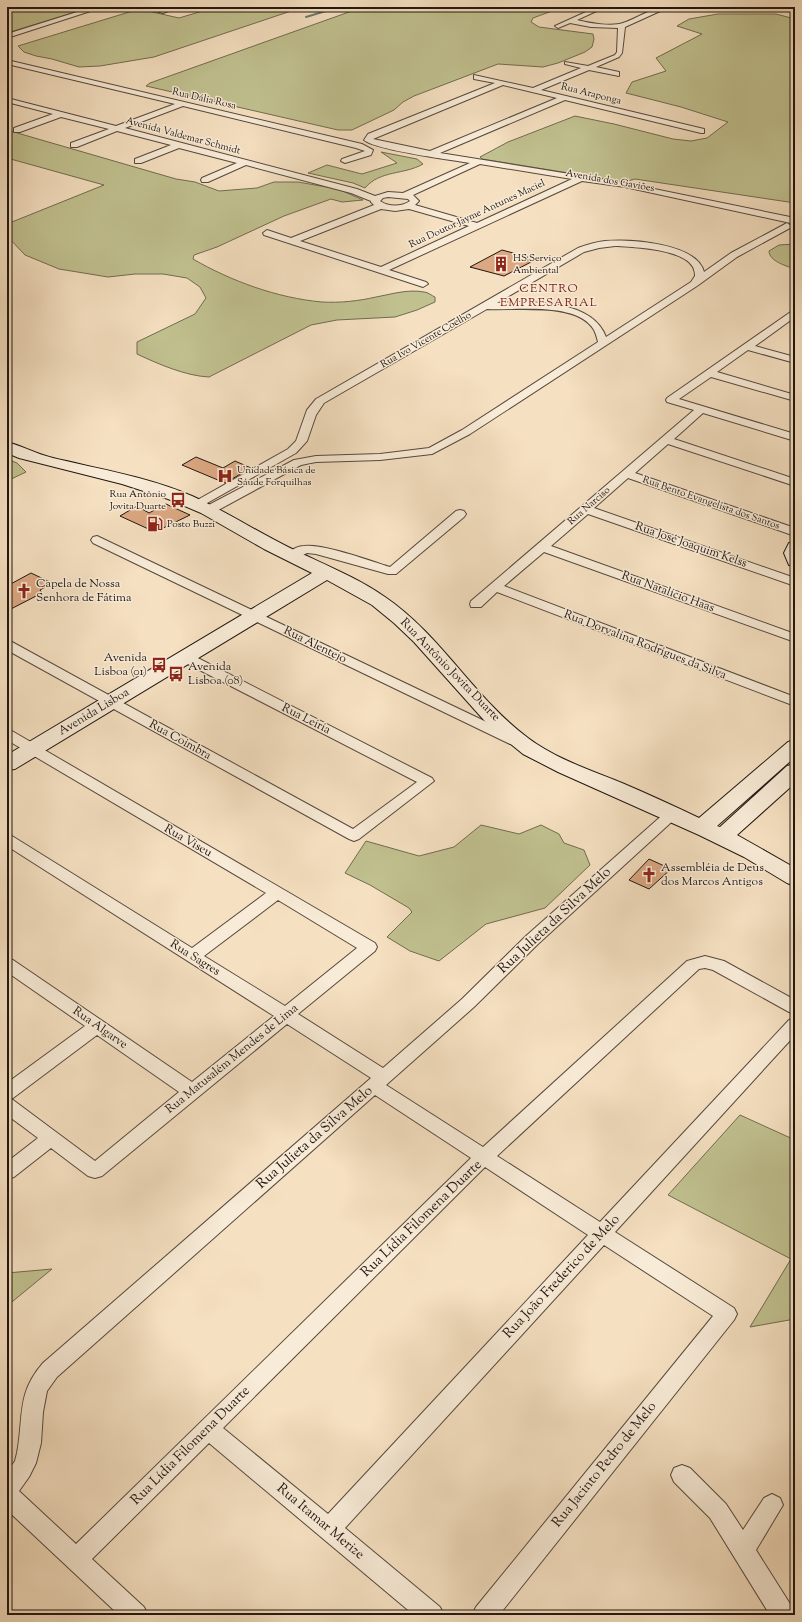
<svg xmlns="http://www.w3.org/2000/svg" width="802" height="1622" viewBox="0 0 802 1622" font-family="'Sorts Mill Goudy',serif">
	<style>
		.green { fill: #c1c190; stroke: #716c50 }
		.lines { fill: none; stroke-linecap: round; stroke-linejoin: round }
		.stream { stroke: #6b7a76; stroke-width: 2 }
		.building { fill: #dca882; stroke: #211611 }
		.street-casing { stroke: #56483d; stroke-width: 2 }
		.secondary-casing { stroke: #211611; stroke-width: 2 }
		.street { fill: #f8ebd7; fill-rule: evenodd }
		.secondary { fill: #f8ebd7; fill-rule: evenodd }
		.labels { text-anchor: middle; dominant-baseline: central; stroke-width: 3; stroke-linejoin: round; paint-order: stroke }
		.far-street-label { font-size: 10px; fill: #211611; stroke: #f8ebd7 }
		.far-poi-label { font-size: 10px; fill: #211611; stroke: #f8ebd7; text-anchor: start }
		.far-quarter-label { font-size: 12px; letter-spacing: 1px; fill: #7a1f14; stroke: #f8ebd7 }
		.street-label { font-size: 12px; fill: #211611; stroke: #f8ebd7 }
		.poi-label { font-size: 12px; fill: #211611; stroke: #f8ebd7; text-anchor: start }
		.near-street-label { font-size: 14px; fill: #211611; stroke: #f8ebd7 }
	</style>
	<rect width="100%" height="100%" fill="#f5e0c1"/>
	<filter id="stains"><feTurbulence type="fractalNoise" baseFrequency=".005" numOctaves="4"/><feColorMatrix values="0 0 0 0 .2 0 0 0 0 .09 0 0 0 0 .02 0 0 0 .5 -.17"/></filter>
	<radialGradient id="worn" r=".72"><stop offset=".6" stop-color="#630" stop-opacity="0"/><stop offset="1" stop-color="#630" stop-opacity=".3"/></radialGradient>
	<g class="green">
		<polygon points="7,7 92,7 7,33"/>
		<polygon points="216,7 303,7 154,57 100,66 79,67 52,59 36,56 24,52 18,46 139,9 179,18"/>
		<polygon points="363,7 563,7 533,18 531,22 539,27 593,34 594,39 592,47 585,52 558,63 543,67 498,64 414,96 403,102 394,110 352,130 338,130 146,86 150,83"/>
		<polygon points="718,14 776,14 795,19 795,203 635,179 624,182 482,159 480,157 508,142 575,116 614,124 673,139 691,141 707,138 728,122 681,107 626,93 632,82 666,71 656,58 702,34 677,26 689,19"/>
		<path d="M7,130L176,179L195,182L219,191L257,188L274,182H298L338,189L363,200L342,202L331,199L284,216L217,247L194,255L193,259C231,281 277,298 322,302C340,303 359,301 376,297C392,294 408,289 424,292C428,292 432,296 435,297V302L417,310L395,317L337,320L311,325L209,377C186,376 158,364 137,354V342L195,314L206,298L200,287L187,278L163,274H135L108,277L59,269L25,255L7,236V224L104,185L7,158Z"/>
		<path d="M381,152L417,159L423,164C404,175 380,170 365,188L353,183L308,173L327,165L362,174L397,163Z"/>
		<path d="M795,244V269C786,266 769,261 769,251L779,245Z"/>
		<polygon points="7,459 17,463 26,472 7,481"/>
		<polygon points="481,825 519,834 541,825 559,834 564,843 584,850 590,865 545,908 486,924 439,961 410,951 387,937 412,912 409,908 370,885 345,873 366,841 419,856 454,847"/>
		<polygon points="740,1115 795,1140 795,1319 750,1327 791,1259 668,1195"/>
		<polygon points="52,1269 7,1306 7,1273"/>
	</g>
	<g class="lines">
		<polyline class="stream" points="306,17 339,7"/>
	</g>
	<g class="building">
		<polygon points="502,250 528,257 525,259 533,261 504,276 470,267"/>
		<polygon points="196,457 223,468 235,461 251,468 225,483 182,465"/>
		<polygon points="166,504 190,515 155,532 120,516 137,506 149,513"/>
		<polygon points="31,573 52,583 40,590 42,593 7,611 7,586"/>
		<polygon points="649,859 671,869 649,889 629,880"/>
	</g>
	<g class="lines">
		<defs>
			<g id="street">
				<polygon points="93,7 103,7 7,38 7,34"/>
				<polygon points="141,7 163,9 169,7 179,7 163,13"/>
				<path d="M597,7H605L577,20C588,23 612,27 623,23C638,18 652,7 669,7L625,27L622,53L619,57L596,67L619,72V76L589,70L541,90L704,129V133H701L565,100L440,153L625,183L795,218V224L625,187L582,181L389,270L426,282L428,284L423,287L264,235L263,233L267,230L291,238L374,205L371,202V201L351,193L246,165L208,182H202L201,180L202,178L237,163L179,148L141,163H135V159L171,145L117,131L77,147H71V143L109,129L61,117L20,132H14V128L53,114L7,102V98L116,126L175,104L7,64V60L362,144L373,150L371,155L345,163L341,161L342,159L365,151L356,148L183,106L125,128L357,189L375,196L388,192L403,193L470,163C452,160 375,150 364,140L368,134L495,83L474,79V75L533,88L581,68L565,64V62L588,66L615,55L617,52L618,28L591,27L570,23L558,28L555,26ZM503,85L557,98L430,151L373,139ZM480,164L572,179L477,223L415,205L419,201L413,195ZM388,197L408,199L410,201C401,207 389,207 380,201L383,198ZM381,209L395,211L409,209L469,226L381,267L300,241Z"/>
				<path d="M787,223L791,226L790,228L737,257L697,286L470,434L432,454L380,460L316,462L301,465L211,514H203L201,511L203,508L294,460L316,456L380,454L429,448L462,430L598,342C597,338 596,334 594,330C577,301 514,311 487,309L324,403L316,415L307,441L296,453L200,507H192L190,505L192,503L288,449L296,441L307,410L316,399L578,248C586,245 596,242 605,241C630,239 697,243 704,272L731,253ZM615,246C634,247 683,249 693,267C694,269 695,273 695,276L691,282L606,337C592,299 530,301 497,303L584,252L599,248Z"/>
				<polygon points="795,310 795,317 755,346 795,357 795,363 748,350 717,372 795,395 795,401 711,377 679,399 795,434 795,441 703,413 674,439 795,479 795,486 668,444 635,473 795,528 795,536 628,478 594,508 795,578 795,586 588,514 551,546 795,634 795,642 544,552 504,586 795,697 795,706 497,592 481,607 471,607 470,604 471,601 491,584 694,410 667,402 666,400 667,398 792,311"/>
				<path d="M460,510L464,511L466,514L464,517L396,574H388L316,554L307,553L295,559H287L285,556C288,551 298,546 304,546C321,543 371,561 390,567L456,511Z"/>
				<polygon points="97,536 520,738 522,741 520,744 515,745 510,744 93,543 91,540 93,537"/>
				<polygon points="7,641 12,642 353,829 417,782 180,660 178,657 180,654 190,654 432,778 434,781 359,839 354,841 349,839 7,650"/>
				<path d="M7,730L12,731L375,943L377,947L375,951L298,1014L383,1068L462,999L526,936L667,811L672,809L677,811L680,814L677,817L538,944L474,1007L386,1085L483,1147L687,961L705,956L724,961L795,1000V1014L789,1012L713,970L705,968L699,969L497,1156L600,1222L789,1020L795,1018V1035L615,1232L734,1308L737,1314L734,1320L499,1615H472L476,1607L713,1316L604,1245L345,1528L440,1607L444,1615H414L209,1443L92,1559L144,1607L148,1615H119L7,1510V1472L15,1461L17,1453C24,1417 16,1394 43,1363L371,1078L287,1024L102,1176L95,1178L88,1176L51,1148L14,1177L7,1179V1162L38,1138L7,1115V1083L85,1026L7,972V958L13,960L192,1082L274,1016L7,846V834L12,836L192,948L266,893L7,740ZM278,900L357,948L285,1006L204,956ZM97,1035L179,1092L95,1161L13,1100L10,1099L13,1098ZM375,1095L471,1158L76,1544L19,1491L29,1477L36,1463L41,1443L43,1412L47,1391L57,1377ZM485,1167L588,1235L328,1514L223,1428Z"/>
				<polygon points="682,1465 690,1468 726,1504 743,1530 764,1498 772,1494 780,1498 783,1505 756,1550 792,1607 795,1615 770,1615 710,1518 674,1482 671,1475 674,1468"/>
			</g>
			<g id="secondary">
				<path d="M7,442C22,446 37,454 53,458C99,469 148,477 192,496C225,511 256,531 288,547C320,563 355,576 385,597C441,635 474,698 528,738C556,759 590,770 622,783C648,794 674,806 699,818L788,742L795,740V757L717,826L720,827L787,766L795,764V783L737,835L795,868V886L787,883L744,857L699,835L558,772L523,754L491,728L414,642L394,623L372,605L327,580L15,769L7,770V755L312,573L264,549L201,513L168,499L122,484L19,458L7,453Z"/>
				<polygon points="795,542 795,566 789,565 784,553 789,543"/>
			</g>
		</defs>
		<use href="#street" class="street-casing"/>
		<use href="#secondary" class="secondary-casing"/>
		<use href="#street" class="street"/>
		<use href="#secondary" class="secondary"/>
	</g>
	<defs>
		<symbol id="building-bare" viewBox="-9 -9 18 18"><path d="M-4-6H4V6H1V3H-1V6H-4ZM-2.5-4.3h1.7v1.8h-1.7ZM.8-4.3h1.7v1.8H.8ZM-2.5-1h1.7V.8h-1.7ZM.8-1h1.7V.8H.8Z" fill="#8f2418" stroke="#f8ebd7" stroke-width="2.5" paint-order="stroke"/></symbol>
		<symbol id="hospital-bare" viewBox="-9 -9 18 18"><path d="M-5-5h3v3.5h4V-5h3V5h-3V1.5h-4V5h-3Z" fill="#8f2418" stroke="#f8ebd7" stroke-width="2.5" paint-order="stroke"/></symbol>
		<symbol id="bus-bare" viewBox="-9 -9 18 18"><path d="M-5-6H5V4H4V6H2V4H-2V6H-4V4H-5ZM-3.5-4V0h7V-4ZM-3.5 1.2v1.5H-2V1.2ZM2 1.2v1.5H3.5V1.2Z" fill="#8f2418" stroke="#f8ebd7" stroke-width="2.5" paint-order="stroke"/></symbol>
		<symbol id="fuel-bare" viewBox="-9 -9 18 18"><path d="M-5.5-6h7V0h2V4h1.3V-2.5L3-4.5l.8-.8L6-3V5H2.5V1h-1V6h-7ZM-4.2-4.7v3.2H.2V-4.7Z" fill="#8f2418" stroke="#f8ebd7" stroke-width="2.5" paint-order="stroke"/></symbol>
		<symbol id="church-bare" viewBox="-9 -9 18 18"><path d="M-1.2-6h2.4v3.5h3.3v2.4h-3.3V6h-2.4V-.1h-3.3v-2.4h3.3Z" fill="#8f2418" stroke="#f8ebd7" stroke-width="2.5" paint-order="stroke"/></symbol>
	</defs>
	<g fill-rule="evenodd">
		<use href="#building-bare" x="490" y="253" width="22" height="22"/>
		<use href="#hospital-bare" x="214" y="465" width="22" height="22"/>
		<use href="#bus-bare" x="167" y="489" width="22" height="22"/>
		<use href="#fuel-bare" x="144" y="513" width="22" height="22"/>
		<use href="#church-bare" x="13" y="580" width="22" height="22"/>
		<use href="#bus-bare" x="148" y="654" width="22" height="22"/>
		<use href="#bus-bare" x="165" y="663" width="22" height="22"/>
		<use href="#church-bare" x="638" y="864" width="22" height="22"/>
	</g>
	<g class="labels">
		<g class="far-street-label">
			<text transform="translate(591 94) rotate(14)">Rua Araponga</text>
			<text transform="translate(204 99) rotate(13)">Rua Dália Rosa</text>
			<text transform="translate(183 136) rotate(15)">Avenida Valdemar Schmidt</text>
			<text transform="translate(610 181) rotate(10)">Avenida dos Gaviões</text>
			<text transform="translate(477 214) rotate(-25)">Rua Doutor Jayme Antunes Maciel</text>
			<text transform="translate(426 340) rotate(-30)">Rua Ivo Vicente Coelho</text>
			<text transform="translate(711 503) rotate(19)">Rua Bento Evangelista dos Santos</text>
			<text transform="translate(589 506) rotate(-41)">Rua Narciso</text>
		</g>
		<g class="far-poi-label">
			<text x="513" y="258">HS Serviço<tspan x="513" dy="12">Ambiental</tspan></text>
			<text x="237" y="470">Unidade Básica de<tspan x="237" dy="12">Sáude Forquilhas</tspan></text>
			<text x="166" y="494" text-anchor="end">Rua Antônio<tspan x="166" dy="12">Jovita Duarte</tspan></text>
			<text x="167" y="524">Posto Buzzi</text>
		</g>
		<g class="far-quarter-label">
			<text x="549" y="289">CENTRO<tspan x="549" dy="14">EMPRESARIAL</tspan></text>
		</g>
		<g class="street-label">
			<text transform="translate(691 545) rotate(19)">Rua José Joaquim Kelss</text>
			<text transform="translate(668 592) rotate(20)">Rua Natalício Haas</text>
			<text transform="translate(315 645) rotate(26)">Rua Alentejo</text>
			<text transform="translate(645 645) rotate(21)">Rua Dorvalina Rodrigues da Silva</text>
			<text transform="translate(450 670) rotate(46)">Rua Antônio Jovita Duarte</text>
			<text transform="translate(94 712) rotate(-31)">Avenida Lisboa</text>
			<text transform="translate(306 719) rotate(27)">Rua Leiria</text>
			<text transform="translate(180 740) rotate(29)">Rua Coimbra</text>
			<text transform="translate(188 841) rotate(30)">Rua Viseu</text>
			<text transform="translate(195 958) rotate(32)">Rua Sagres</text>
			<text transform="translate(100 1028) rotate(35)">Rua Algarve</text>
			<text transform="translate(232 1059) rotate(-39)">Rua Matusalém Mendes de Lima</text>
		</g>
		<g class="poi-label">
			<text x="36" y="584">Capela de Nossa<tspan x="36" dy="14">Senhora de Fátima</tspan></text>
			<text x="147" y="658" text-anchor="end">Avenida<tspan x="147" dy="14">Lisboa (01)</tspan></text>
			<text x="188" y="667">Avenida<tspan x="188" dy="14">Lisboa (08)</tspan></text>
			<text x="661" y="868">Assembléia de Deus<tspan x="661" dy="14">dos Marcos Antigos</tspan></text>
		</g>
		<g class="near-street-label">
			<text transform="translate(555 921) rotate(-43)">Rua Julieta da Silva Melo</text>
			<text transform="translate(315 1138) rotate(-41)">Rua Julieta da Silva Melo</text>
			<text transform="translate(422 1219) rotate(-44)">Rua Lídia Filomena Duarte</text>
			<text transform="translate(562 1277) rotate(-47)">Rua João Frederico de Melo</text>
			<text transform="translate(191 1446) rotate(-45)">Rua Lídia Filomena Duarte</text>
			<text transform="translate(605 1465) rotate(-51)">Rua Jacinto Pedro de Melo</text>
			<text transform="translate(320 1522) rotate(40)">Rua Itamar Merize</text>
		</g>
	</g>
	<rect width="802" height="1622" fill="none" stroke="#f5e0c1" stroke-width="24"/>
	<rect x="8" y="8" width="786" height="1606" fill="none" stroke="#211611" stroke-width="2"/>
	<rect x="12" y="12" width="778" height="1598" fill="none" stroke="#211611"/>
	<rect width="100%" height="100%" filter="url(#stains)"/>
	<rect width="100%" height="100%" fill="url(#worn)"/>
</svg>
